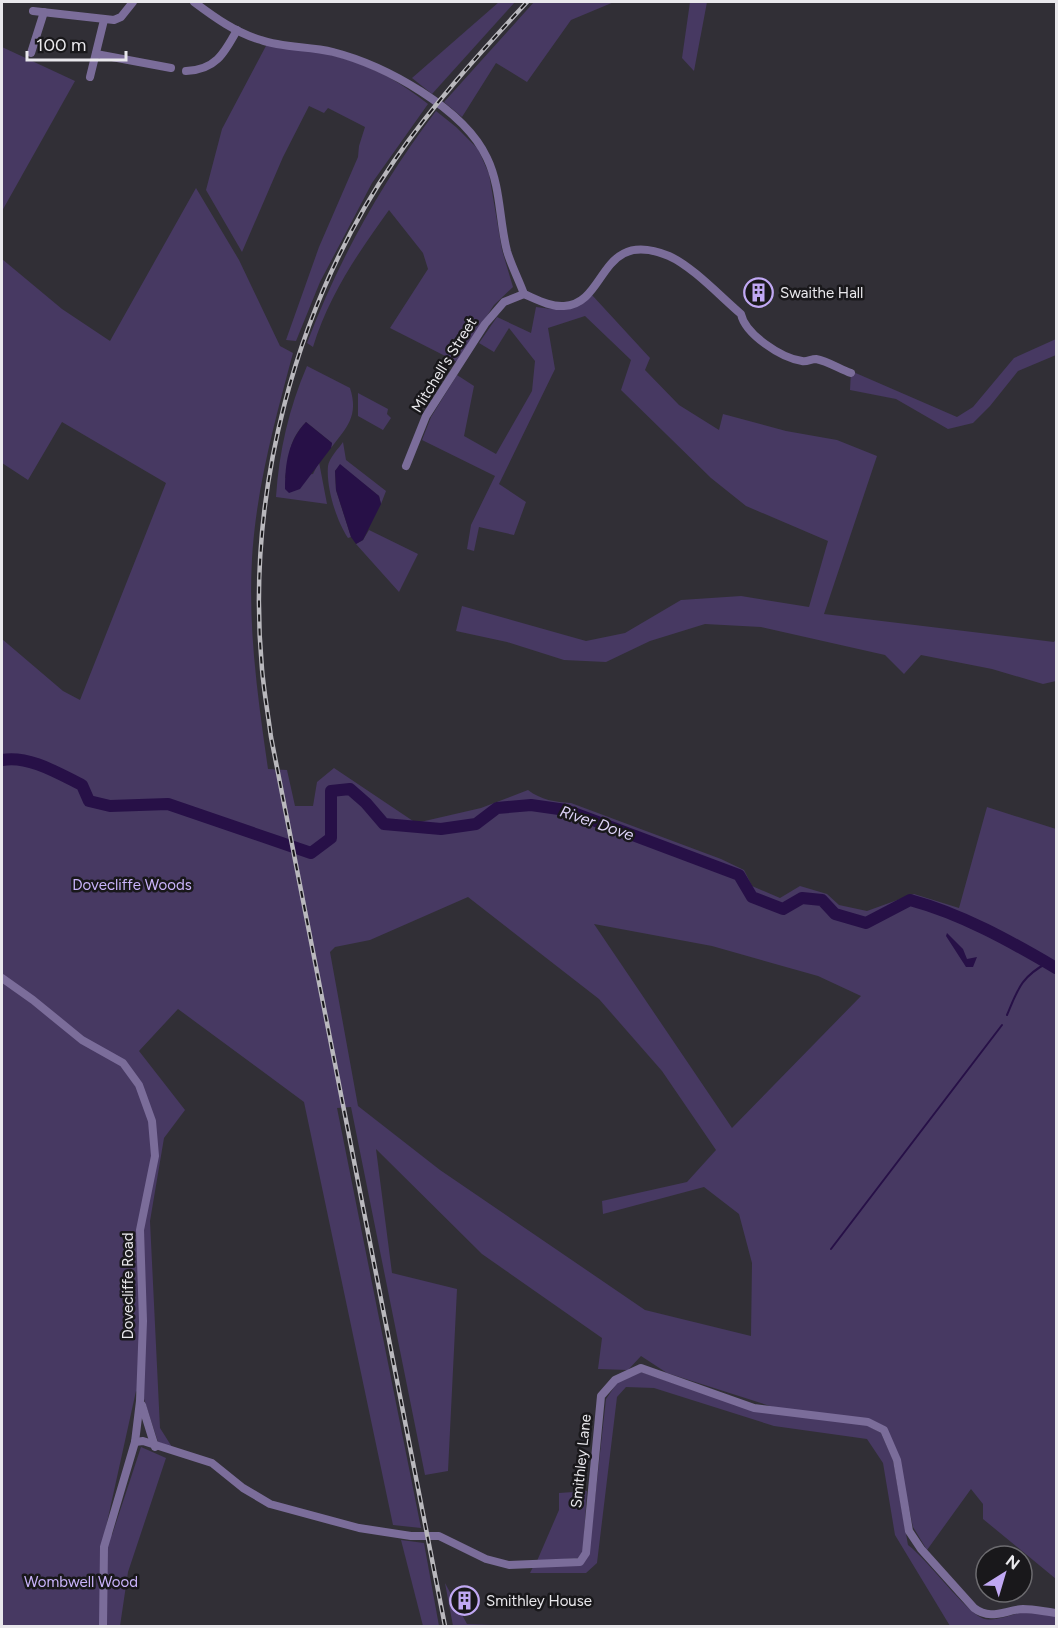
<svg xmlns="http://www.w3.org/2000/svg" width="1058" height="1628" viewBox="0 0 1058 1628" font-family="Figtree,sans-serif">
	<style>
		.green { fill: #473962; fill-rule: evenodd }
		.water { fill: #271047 }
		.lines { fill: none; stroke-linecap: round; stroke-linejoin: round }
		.stream { stroke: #271047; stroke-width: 2 }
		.river { stroke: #271047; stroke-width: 12 }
		.minor { stroke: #7b6d9a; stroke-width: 8 }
		.rail-casing { stroke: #b9b8bd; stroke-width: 4.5 }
		.rail { stroke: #19181b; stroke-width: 2; stroke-dasharray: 7; stroke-linecap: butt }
		.labels { text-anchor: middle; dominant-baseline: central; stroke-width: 5; stroke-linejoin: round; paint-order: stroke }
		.poi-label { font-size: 15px; fill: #e9e8ec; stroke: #19181b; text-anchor: start }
		.street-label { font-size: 15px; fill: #e9e8ec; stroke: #19181b }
		.park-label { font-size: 15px; fill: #cab4fb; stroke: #19181b }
		.water-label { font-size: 16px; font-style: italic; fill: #dfd4f9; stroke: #19181b }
	</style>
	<rect width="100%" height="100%" fill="#312f36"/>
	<g class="green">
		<polygon points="499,2 515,2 432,94 412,78"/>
		<polygon points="534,2 614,2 571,20 527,82 496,63 462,117 444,102"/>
		<polygon points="690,2 707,2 694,71 682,58"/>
		<path d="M267,44C332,52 376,62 428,104L372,183L320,282L296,341L286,340L319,247L358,157L359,146L365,127L328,108L324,113L309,106L283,157L242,252L206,190L222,129Z"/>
		<polygon points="2,47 75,81 2,211"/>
		<path d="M436,111L456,127L478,149L489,174L502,250L513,287L494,305L457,362L390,328L428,269L423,253L389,210C358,253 329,295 313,347L307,343C339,259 382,182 436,111Z"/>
		<path d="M196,188L239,260L280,346L293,353C275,420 256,489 252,559C248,630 258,699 268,769L287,770L295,806H313L317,782L334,768L416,823L481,808L528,790C541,800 555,802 571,803L721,859L744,870L752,886L780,898L800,886L827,894L839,905L867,911L914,894L959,908L987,807L1056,829V1579L983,1519V1504L971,1489L927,1550L913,1527L898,1456L885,1428L868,1420L773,1407L667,1373L641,1356L628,1370L598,1369L602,1338L482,1254L376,1149L392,1273L457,1289L448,1471L425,1475L351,1107L337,1108L421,1528L393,1525L304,1102L178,1009L139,1051L185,1110L164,1138L150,1221L160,1428L172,1447L158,1442L144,1399L136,1391L104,1536L112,1535L141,1447L166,1458L128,1572L120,1626H2V639L63,691L80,700L166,483L62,422L28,480L2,463V259L62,309L110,341ZM468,897L599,999L662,1071L716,1150L687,1182L602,1201L603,1214L704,1187L739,1214L752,1263L751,1336L645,1310L440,1170L358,1106L330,952L335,947L370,940ZM594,924L712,946L818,976L861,996L732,1128Z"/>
		<path d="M592,295L650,358L645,370L679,405L719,430L723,414L786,431L837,440L877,456L824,614L1054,642L1056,639V681L1043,684L992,669L921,655L904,674L885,655L761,627L705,624L650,641L606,662L564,660L507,642L456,631L462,606L586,641L625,633L681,600L741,596L809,607L828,541L746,506L711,478L621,390L631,360L585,316L548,328L555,369L499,484L526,502L514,535L479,527L474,551L467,549L471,525L495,476L422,440L431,417L457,375L474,386L464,436L496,454L532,391L535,361L509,328L494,352L479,343L497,317L531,333L536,307C559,310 574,312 592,295Z"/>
		<polygon points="1056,339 1056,355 1018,371 990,406 973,423 948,429 896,399 850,390 851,371 957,417 973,407 1014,358"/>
		<path d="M307,366L350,388C359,416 347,427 331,448L332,443L306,422C287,442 291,453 285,478L313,474L319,462L327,504L276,497C279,451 289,408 307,366Z"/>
		<polygon points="358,393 388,409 387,414 391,418 383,430 358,416"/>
		<path d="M343,442L346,460L386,491L381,504L379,496L340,465L335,471L336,490L351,537L348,538C336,520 326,487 328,466C329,458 339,448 343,442Z"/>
		<polygon points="369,530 418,554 399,592 356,544 363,540"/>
		<path d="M641,1372L754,1411L867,1425L881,1433L893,1460L908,1545C929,1561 964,1610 982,1618C994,1623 1011,1614 1024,1612C1034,1611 1046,1615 1056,1616V1626H950L895,1535L883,1463L867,1439L774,1426L654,1388L626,1387L617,1397L597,1563L586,1573H530L534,1565L582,1564L589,1553L606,1399L617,1383Z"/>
		<polygon points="587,1491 583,1551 578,1558 537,1561 559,1510 559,1493"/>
		<polygon points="401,1540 424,1543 439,1626 423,1626"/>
		<polygon points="445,1583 467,1624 514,1626 453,1626"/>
	</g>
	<g class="water">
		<path d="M306,422L332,443L331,448L300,489L289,493L285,489C285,463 288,441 306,422Z"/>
		<polygon points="340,464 379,496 381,504 363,540 356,544 351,537 336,490 335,471"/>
		<polygon points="947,933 963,949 967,959 977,957 973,967 966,967 946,936"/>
	</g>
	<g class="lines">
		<g class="stream">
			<path d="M1007,1015C1018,989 1021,977 1047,963"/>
			<polyline points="831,1249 1002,1025"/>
		</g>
		<path class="river" d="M2,760C28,755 58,773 82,785L89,801L110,806L168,804L311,853L331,838V791L350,789L366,803L384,824L441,829L476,824L497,808L531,805L566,810L739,875L752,897L783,909L802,898L822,900L835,914L866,923L910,900C962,914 1010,941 1056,968"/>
		<g class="minor">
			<path d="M194,2C214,17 236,33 261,40C283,48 310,46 333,52C384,65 464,108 487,158C501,187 499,220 507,251C511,265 519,280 524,294"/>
			<polyline points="33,11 114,20 121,17 133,2"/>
			<polyline points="31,53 44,12"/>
			<polyline points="96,54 171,68"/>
			<path d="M186,71C215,70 224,54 237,30"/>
			<polyline points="90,77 104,20"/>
			<path d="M524,294C536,299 550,307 564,306C608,304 598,227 669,256C692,266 721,297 741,314C745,334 781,358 802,361C807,362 811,359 816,359C827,361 840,369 851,373"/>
			<polyline points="406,466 426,416 485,324 504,302 524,294"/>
			<polyline points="2,978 33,1000 82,1040 123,1063 139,1085 152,1121 155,1156 140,1230 143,1321 140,1401 135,1442 104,1547 103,1626"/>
			<polyline points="142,1405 155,1447"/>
			<path d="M135,1442L143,1441L212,1463L243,1488L270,1504L359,1528L411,1536H439L486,1559L509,1565L580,1562L586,1553L601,1396L615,1380L641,1368L754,1408L868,1422L884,1430L897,1460L909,1531L921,1549L974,1608C991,1621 1005,1610 1023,1609C1034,1609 1046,1612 1056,1613"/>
		</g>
		<defs>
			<path id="rail" d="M445,1626L271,737C268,714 264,692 262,669C246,494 294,307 394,161C433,104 480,53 527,2"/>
		</defs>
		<use href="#rail" class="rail-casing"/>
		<use href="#rail" class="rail"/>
	</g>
	<defs>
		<symbol id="building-ring" viewBox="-11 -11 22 22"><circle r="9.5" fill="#19181b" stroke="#c0a8f3" stroke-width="1.5"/><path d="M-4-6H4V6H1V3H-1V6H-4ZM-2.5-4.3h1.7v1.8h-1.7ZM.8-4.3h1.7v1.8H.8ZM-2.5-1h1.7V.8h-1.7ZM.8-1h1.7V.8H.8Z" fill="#c0a8f3"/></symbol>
	</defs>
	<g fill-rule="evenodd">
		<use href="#building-ring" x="742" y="276" width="33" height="33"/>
		<use href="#building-ring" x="448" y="1584" width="33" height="33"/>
	</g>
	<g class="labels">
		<g class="poi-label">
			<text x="780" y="293">Swaithe Hall</text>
			<text x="486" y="1601">Smithley House</text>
		</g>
		<g class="street-label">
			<text transform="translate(444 365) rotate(-58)">Mitchell's Street</text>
			<text transform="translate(128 1286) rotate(-90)">Dovecliffe Road</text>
			<text transform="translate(581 1461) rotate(-84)">Smithley Lane</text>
		</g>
		<g class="park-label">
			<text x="132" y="885">Dovecliffe Woods</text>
			<text x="81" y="1582">Wombwell Wood</text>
		</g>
		<g class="water-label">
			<text transform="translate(597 823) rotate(19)">River Dove</text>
		</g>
	</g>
	<rect width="1058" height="1628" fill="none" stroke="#e9e8ec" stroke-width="6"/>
	<g transform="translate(1004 1574) rotate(37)"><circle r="28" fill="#19181b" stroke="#6c6b6f" stroke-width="1.5"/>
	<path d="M0-4.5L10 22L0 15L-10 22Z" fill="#c0a8f3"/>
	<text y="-9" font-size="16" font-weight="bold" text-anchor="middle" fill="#e9e8ec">N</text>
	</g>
	<path d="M27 51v9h99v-9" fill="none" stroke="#e9e8ec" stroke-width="3"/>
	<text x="36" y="51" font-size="18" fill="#e9e8ec" stroke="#19181b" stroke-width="4.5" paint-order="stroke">100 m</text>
</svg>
